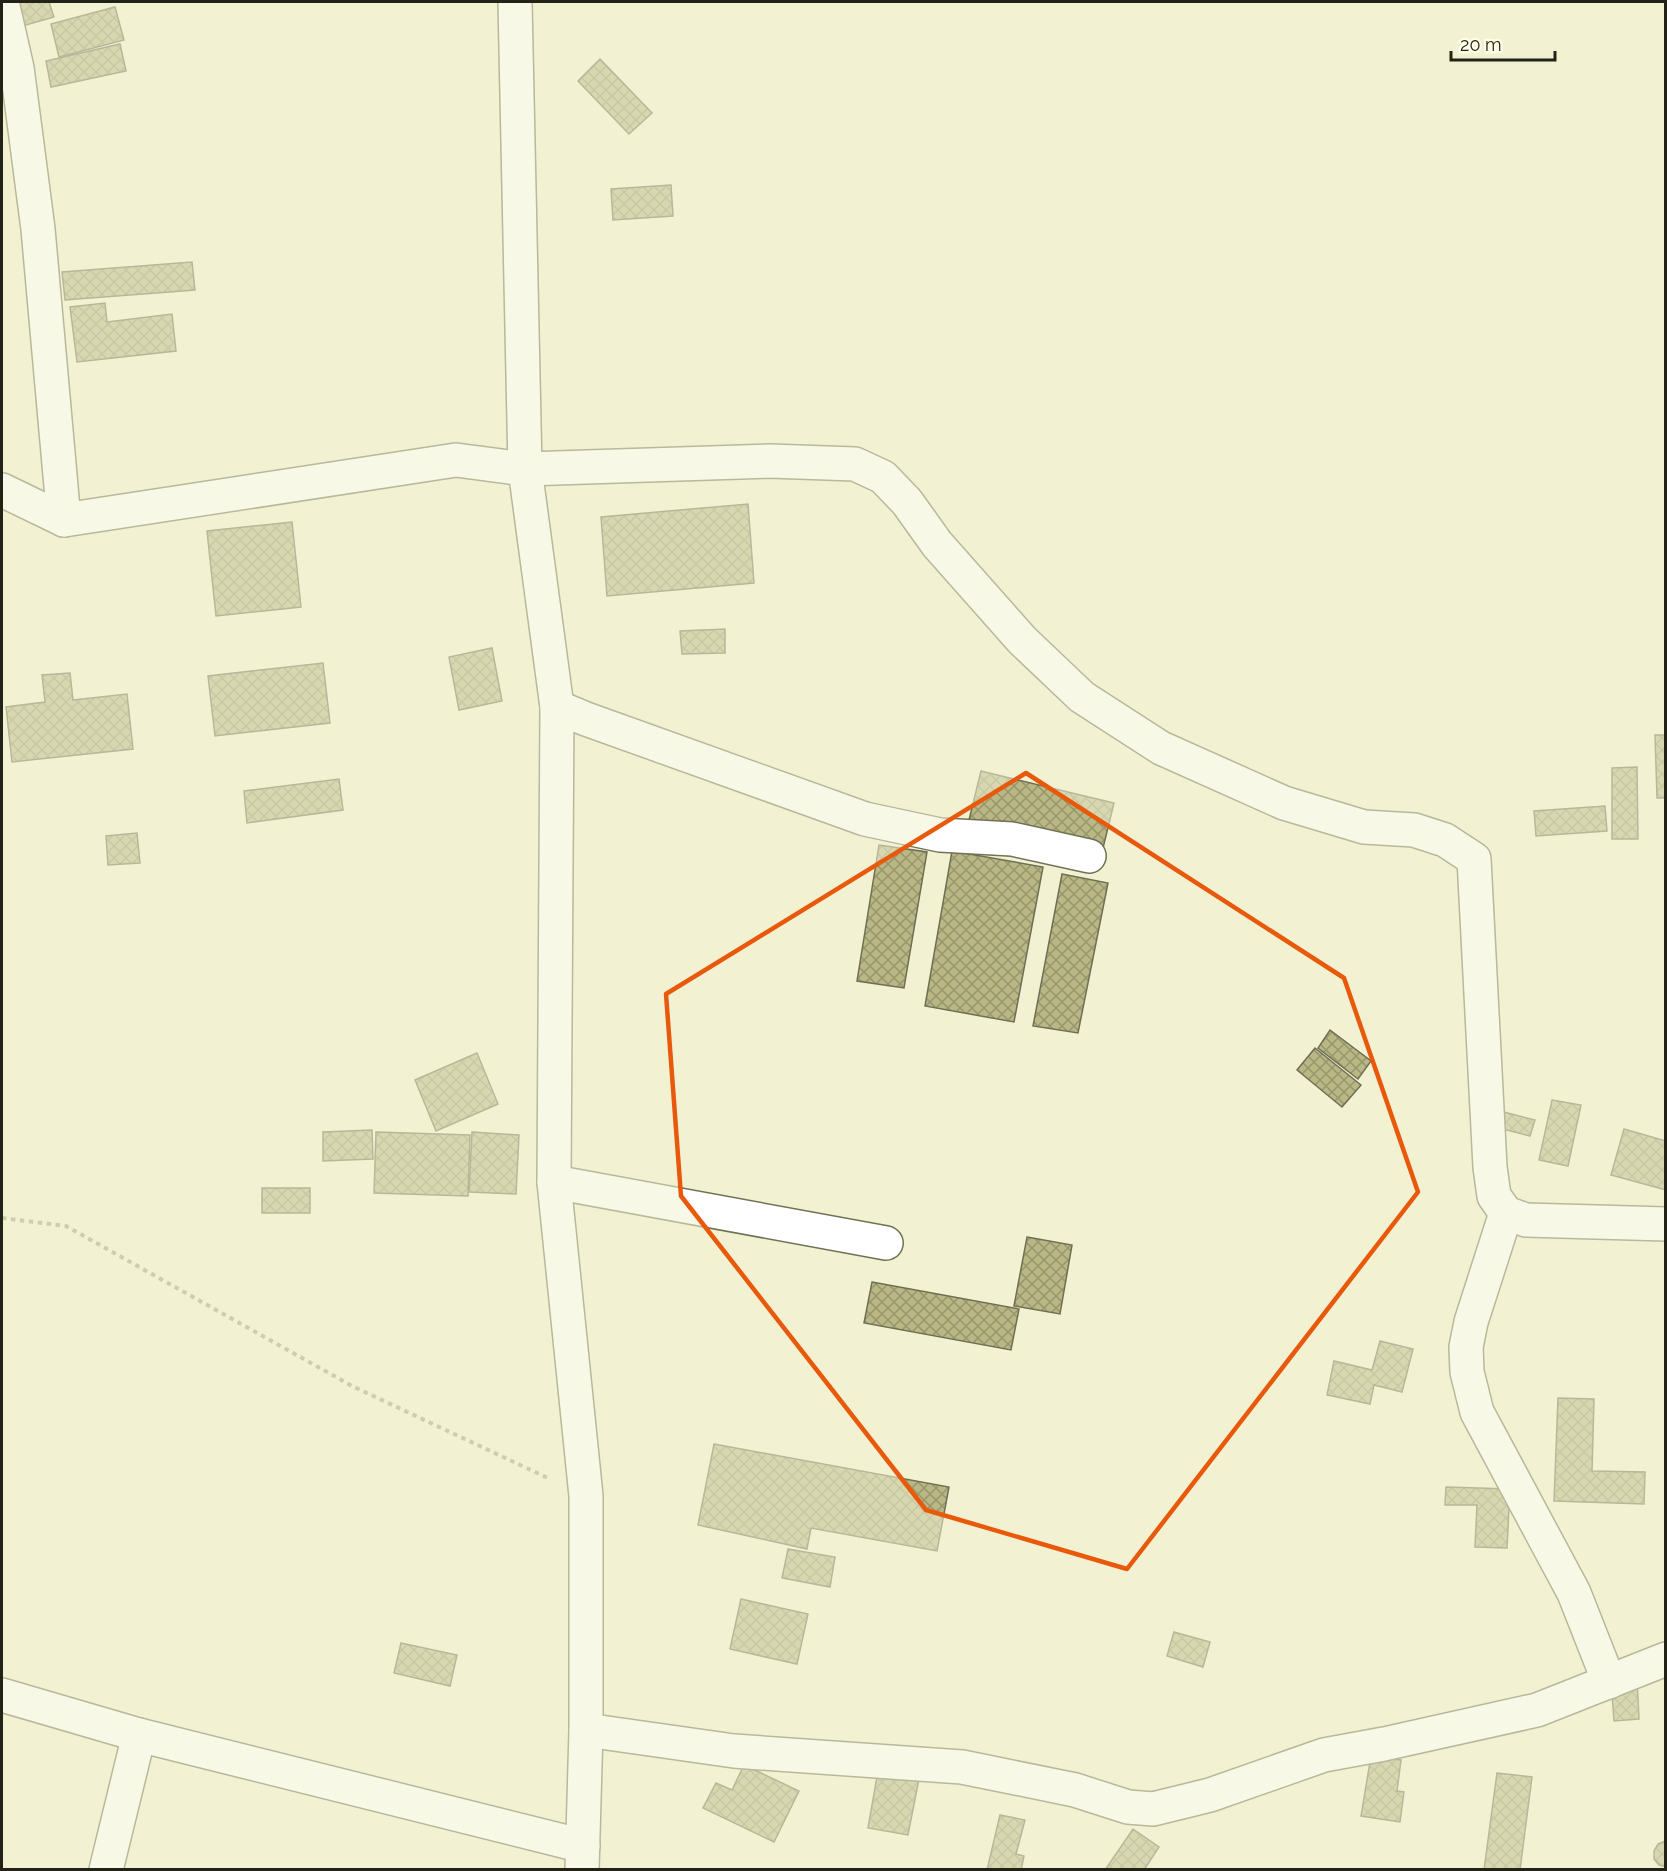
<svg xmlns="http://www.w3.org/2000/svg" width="1667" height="1871" viewBox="0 0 1667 1871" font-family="Raleway,sans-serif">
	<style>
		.building { fill: url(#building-cross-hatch); stroke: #6f6f55; stroke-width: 1.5 }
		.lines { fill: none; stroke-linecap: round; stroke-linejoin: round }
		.minor-casing { stroke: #717156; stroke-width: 36 }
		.path { stroke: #a0a089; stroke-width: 4; stroke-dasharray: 4.5 4.5; stroke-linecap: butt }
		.minor { stroke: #fff; stroke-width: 33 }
		.marked { fill: none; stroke: #e8590c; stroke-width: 4.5; stroke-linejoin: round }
	</style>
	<defs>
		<pattern id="building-cross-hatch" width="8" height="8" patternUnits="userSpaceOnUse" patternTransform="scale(1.5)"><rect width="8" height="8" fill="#b9b885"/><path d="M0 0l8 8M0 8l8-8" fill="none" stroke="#96956c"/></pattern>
	</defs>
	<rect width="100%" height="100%" fill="#f2f2d3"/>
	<g class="building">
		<polygon points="9,2 49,2 54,17 8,30"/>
		<polygon points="115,7 124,40 59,57 51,24"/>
		<polygon points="120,44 126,71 51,87 46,61"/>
		<polygon points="600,59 652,113 629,134 578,81"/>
		<polygon points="671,185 673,216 613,220 611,189"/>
		<polygon points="192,262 195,290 65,300 62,272"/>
		<polygon points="105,303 107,322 172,314 176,351 77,362 70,307"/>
		<polygon points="748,504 754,583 607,596 601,517"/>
		<polygon points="292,522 301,607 216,616 207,531"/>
		<polygon points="725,629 725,653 682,654 680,631"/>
		<polygon points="492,648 502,701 459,710 449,657"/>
		<polygon points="323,663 330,723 215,736 208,676"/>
		<polygon points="70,673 73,700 127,694 133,749 12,762 6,707 45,702 42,675"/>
		<polygon points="1655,735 1666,735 1666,798 1657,798"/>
		<polygon points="1637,767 1638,839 1612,839 1612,768"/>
		<polygon points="981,771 1114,803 1102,852 969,820"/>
		<polygon points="339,779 343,810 247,823 244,791"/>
		<polygon points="1605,806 1607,831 1536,836 1534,811"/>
		<polygon points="137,833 140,863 108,865 106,836"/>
		<polygon points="879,845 927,852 904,988 857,981"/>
		<polygon points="952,851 1043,867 1014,1022 925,1006"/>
		<polygon points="1062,874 1108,883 1078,1033 1033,1026"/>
		<polygon points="1330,1030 1371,1061 1358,1079 1318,1048"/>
		<polygon points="1315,1048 1361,1085 1342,1107 1297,1070"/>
		<polygon points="477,1053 498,1104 436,1131 415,1080"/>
		<polygon points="1552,1100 1581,1105 1568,1166 1539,1160"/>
		<polygon points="1500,1111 1535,1120 1530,1136 1495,1127"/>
		<polygon points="1624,1129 1666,1141 1666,1190 1611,1175"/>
		<polygon points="372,1130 373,1159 323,1161 323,1132"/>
		<polygon points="376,1132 470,1135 468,1196 374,1193"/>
		<polygon points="472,1132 519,1135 516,1194 469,1192"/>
		<rect x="262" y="1188" width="48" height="25"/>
		<polygon points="1027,1237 1072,1245 1060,1314 1014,1306"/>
		<polygon points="872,1282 1019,1309 1011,1350 864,1323"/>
		<polygon points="1380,1341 1413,1349 1402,1392 1374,1385 1370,1404 1327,1395 1334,1361 1372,1370"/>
		<polygon points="1558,1398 1594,1399 1592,1471 1645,1472 1644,1504 1554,1501"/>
		<polygon points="714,1444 949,1487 937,1551 811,1528 807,1549 698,1525"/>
		<polygon points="1446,1487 1510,1489 1507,1548 1475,1547 1477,1505 1445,1505"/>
		<polygon points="788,1549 835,1557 830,1587 782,1578"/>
		<polygon points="741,1599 808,1614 797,1664 730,1649"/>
		<polygon points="1174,1632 1210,1642 1203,1667 1167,1656"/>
		<polygon points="401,1643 457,1655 450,1686 394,1673"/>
		<polygon points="1637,1678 1639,1719 1614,1721 1611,1680"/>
		<polygon points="1371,1756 1401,1760 1397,1791 1404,1792 1400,1822 1361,1816"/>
		<polygon points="744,1765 799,1791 774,1842 703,1808 716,1783 732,1790"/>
		<polygon points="878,1771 919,1779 908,1835 868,1828"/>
		<polygon points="1497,1773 1532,1777 1520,1870 1484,1870"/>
		<polygon points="1000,1815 1025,1820 1016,1854 1024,1856 1021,1870 987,1870"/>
		<polygon points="1133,1829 1159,1847 1144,1870 1105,1870"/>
		<polygon points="1665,1841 1666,1841 1666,1867 1659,1865 1654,1859 1654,1851 1658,1844"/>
	</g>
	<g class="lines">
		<defs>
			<g id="minor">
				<polyline points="2,2 17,68 38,229 64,520"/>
				<polyline points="515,2 525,469 557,707 554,1182 586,1496 586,1730 582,1870"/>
				<polyline points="2,490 64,520 456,460 525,469 770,461 855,464 883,477 907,502 937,544 1022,640 1082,697 1161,748 1284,803 1364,827 1414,830 1445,840 1474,859 1490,1167 1494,1196 1506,1213 1526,1220 1666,1224"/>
				<polyline points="557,707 586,719 865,819 940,835 1012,839 1089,856"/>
				<polyline points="554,1182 886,1243"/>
				<polyline points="1506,1213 1471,1322 1466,1347 1467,1372 1477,1412 1574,1593 1609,1682"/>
				<polyline points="2,1695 139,1735 583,1846"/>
				<polyline points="586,1730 734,1751 962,1767 1075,1790 1128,1807 1153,1809 1210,1795 1324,1755 1384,1744 1537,1710 1666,1659"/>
				<polyline points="106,1870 139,1735"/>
			</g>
		</defs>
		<use href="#minor" class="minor-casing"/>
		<polyline class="path" points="2,1218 66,1226 352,1386 550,1479"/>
		<use href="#minor" class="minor"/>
	</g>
	<path d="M0 0H1667V1871H0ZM1026,773L1344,978L1418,1192L1127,1569L926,1510L681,1196L666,994Z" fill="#f2f2d3" fill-opacity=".55" fill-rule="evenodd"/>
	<path class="marked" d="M1026,773L1344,978L1418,1192L1127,1569L926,1510L681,1196L666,994Z"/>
	<rect width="1667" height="1871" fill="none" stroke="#222217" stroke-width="6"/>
	<path d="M1451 51v9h104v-9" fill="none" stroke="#222217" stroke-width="3"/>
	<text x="1460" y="51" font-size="18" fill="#222217" stroke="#feffe6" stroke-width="4.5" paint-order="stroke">20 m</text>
</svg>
